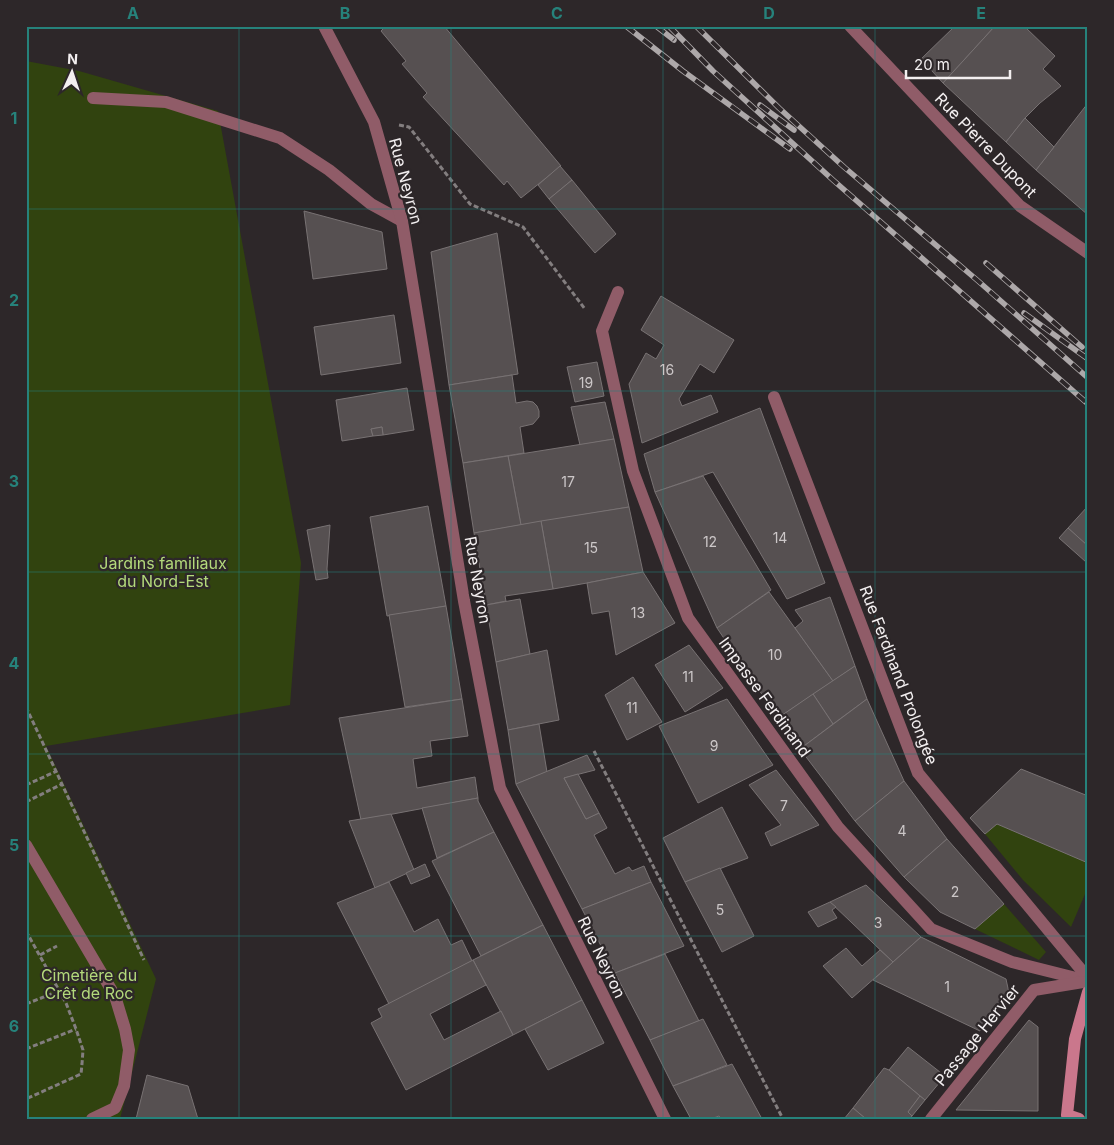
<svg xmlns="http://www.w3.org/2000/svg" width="1114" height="1145" viewBox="0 0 1114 1145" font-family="Inter,sans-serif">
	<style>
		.green { fill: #31430f }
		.building { fill: #565051; stroke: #787273 }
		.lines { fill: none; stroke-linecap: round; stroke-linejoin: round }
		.path { stroke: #837e7f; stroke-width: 3; stroke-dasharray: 5 2.5; stroke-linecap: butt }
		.service { stroke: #905c68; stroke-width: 12 }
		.minor { stroke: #905c68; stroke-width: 12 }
		.secondary { stroke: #ca778c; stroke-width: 12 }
		.rail-casing { stroke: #ada8a9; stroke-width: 5.5 }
		.rail { stroke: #2d2729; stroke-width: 4; stroke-dasharray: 11; stroke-linecap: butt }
		.grid { fill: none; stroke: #26827b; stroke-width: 1; stroke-opacity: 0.55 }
		.labels { text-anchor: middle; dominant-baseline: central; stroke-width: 4.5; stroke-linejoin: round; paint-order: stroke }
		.number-label { font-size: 14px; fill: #ccc7c8 }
		.street-label { font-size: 16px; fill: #f3eff0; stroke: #2d2729 }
		.park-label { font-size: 16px; fill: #b3d97b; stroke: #2d2729 }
		.neatline { fill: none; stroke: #26827b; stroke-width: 2 }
		.grid-label { font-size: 16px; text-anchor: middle; font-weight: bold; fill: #26827b }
	</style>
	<rect width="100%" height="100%" fill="#2d2729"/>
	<g class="green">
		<polygon points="26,61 79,71 218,111 301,563 290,705 46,746 156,979 120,1119 26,1119"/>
		<polygon points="997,824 1088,863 1088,887 1071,927 1023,880 985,834"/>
		<polygon points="1004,904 1046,952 1039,960 975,929"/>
	</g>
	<g class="building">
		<polygon points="386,26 444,26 561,166 521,198 507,181 504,185 423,97 427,93 402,64 406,61 381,31"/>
		<polygon points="955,26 995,26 943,83 921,59"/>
		<polygon points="995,26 1024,26 1055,56 1043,69 1061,86 1040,103 1025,118 1006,142 943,83"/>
		<polygon points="1088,103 1088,215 1036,170"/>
		<polygon points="1025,118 1054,147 1036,170 1006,142"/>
		<polygon points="560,166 572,180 549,199 538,185"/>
		<polygon points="572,180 616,234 595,253 549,199"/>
		<polygon points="304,211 382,232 387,269 313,279"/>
		<polygon points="497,233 518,374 449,385 431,252"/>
		<polygon points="661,296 734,340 714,373 700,364 679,399 682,406 711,395 718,412 642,443 629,384 646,353 656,359 664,345 641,330"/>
		<polygon points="394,315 401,363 321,375 314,327"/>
		<polygon points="597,362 604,396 575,402 567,367"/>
		<polygon points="512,375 516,403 527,401 533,402 537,406 539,411 539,417 533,424 520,427 524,453 463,463 449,385"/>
		<polygon points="407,388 414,430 383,435 382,427 371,429 373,436 342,441 336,400"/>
		<polygon points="605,402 614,439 580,445 571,407"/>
		<polygon points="760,408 825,583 787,599 713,472 655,492 644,454"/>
		<polygon points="382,427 383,435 373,436 371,429"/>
		<polygon points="614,439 629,507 521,525 508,456"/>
		<polygon points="508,456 521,525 474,533 463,463"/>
		<polygon points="703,476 771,590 717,628 655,492"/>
		<polygon points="428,506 446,606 387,616 370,517"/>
		<polygon points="1088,506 1088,546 1068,528"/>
		<polygon points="629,507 643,572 587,583 553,589 541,521"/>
		<polygon points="541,521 553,589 505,596 506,601 486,605 474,533"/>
		<polygon points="330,525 327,569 328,578 316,580 307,530"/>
		<polygon points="1068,528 1088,546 1088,561 1086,562 1059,538"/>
		<polygon points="643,572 675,623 616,655 609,611 592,614 587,583"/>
		<polygon points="769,592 833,681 778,718 717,628"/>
		<polygon points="830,597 855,666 833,681 795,628 803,621 795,610"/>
		<polygon points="520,599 530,654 496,662 486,605"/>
		<polygon points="446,606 462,699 405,707 389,615"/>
		<polygon points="689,645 723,688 685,712 655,665"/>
		<polygon points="547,650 559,720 508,730 496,662"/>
		<polygon points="855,666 867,699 833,724 813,694"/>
		<polygon points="633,677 662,722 627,740 605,695"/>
		<polygon points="813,694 833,724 800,749 778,718"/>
		<polygon points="462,699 468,736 430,741 432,756 413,759 417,788 475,777 478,798 361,820 339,718"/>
		<polygon points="727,699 773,765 698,803 659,726"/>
		<polygon points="867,699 904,781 855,821 800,749"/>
		<polygon points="539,724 547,772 516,784 508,730"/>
		<polygon points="587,755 595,770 564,778 586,819 599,813 607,828 594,835 615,874 629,867 632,871 644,866 651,882 582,909 516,784"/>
		<polygon points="1021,769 1088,796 1088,863 997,824 985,834 970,818"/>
		<polygon points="776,770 819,825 771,846 765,833 781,825 749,785"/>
		<polygon points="578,774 599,813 586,819 564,778"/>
		<polygon points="904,781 947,839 904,877 855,821"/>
		<polygon points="478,798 478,801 494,832 437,858 422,808"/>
		<polygon points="722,807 748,858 685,882 663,838"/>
		<polygon points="391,814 414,870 375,888 349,821"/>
		<polygon points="494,832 543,925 481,956 432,861"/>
		<polygon points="947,839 1004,904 975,929 940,912 904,877"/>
		<polygon points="425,864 430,876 411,884 406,873"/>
		<polygon points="720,868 754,936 722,952 685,882"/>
		<polygon points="389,882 414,932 438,919 451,945 462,940 472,961 389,1004 337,903"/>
		<polygon points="651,882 684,946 615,973 582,909"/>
		<polygon points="866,885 921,937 893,962 830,902"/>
		<polygon points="830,902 836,907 832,910 837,918 818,927 808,912"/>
		<polygon points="543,925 582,1000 513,1035 473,960"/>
		<polygon points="921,937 1006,979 1009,993 980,1031 873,980"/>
		<polygon points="846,948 862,966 880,950 893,962 852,998 823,966"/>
		<polygon points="665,954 699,1021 650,1040 615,973"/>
		<polygon points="473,960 486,985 430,1014 444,1040 501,1011 513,1035 406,1090 371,1023 382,1017 378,1009"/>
		<polygon points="582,1000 604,1043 548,1070 525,1029"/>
		<polygon points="703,1019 727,1065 673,1086 650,1040"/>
		<polygon points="1029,1020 1038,1027 1038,1111 956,1110"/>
		<polygon points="908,1047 945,1076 925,1100 889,1070"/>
		<polygon points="732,1064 762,1119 721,1119 719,1116 711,1119 691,1119 673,1086"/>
		<polygon points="884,1068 889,1070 920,1096 908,1112 912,1116 910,1119 866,1119 853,1108"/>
		<polygon points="147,1075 188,1086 198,1119 136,1119"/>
		<polygon points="920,1096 925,1100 912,1116 908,1112"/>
		<polygon points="853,1108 866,1119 844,1119"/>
	</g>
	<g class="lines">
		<g class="path">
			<polyline points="399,125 409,127 470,204 523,227 585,309"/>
			<polyline points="26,707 144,960"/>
			<polyline points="594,751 783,1119"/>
			<polyline points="26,785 57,771"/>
			<polyline points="26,802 62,784"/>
			<polyline points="26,931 66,1003 76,1029 83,1050 82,1064 81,1074 26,1099"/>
			<polyline points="26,944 27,934"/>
			<polyline points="40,955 57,946"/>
			<polyline points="26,1004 59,991"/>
			<polyline points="26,1049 76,1029"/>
		</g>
		<g class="service">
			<polyline points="93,98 166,102 280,138 329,170 371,204 402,221"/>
			<polyline points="618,292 602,331 633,471 688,618 838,827 931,929 1012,962 1088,981"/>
			<polyline points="774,397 918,773 1088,978"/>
			<polyline points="26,845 115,996 125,1029 129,1050 124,1086 115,1108 92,1119"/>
			<polyline points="931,1119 1034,990 1083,982"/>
		</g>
		<g class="minor">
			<polyline points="324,26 374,122 402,221 464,601 500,788 665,1119"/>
			<polyline points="850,26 1020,206 1088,253"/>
		</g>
		<polyline class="secondary" points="1079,1119 1067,1115 1075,1039 1088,992"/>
		<defs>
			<g id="rail">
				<polyline points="626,26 683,71 790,149"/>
				<polyline points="656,26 674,40"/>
				<polyline points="669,26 713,71 833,180 1088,404"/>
				<polyline points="696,26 779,108 844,167 977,280 1088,378"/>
				<polyline points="760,105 794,130"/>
				<polyline points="986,263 1082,347"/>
				<polyline points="1024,313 1088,359"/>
			</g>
		</defs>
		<use href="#rail" class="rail-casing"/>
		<use href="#rail" class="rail"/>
	</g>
	<path class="grid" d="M239,26V1119M451,26V1119M663,26V1119M875,26V1119M26,209H1088M26,391H1088M26,572H1088M26,754H1088M26,936H1088"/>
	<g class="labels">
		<g class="number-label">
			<text x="667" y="369">16</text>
			<text x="586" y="382">19</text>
			<text x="568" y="481">17</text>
			<text x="780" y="537">14</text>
			<text x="710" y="541">12</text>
			<text x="591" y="547">15</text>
			<text x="638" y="612">13</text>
			<text x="775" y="654">10</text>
			<text x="688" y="676">11</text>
			<text x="632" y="707">11</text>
			<text x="714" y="745">9</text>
			<text x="784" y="805">7</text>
			<text x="902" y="830">4</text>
			<text x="955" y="891">2</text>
			<text x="720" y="909">5</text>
			<text x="878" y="922">3</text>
			<text x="947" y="986">1</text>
		</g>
		<g class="street-label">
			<text transform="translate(986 145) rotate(46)">Rue Pierre Dupont</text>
			<text transform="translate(406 181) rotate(75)">Rue Neyron</text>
			<text transform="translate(478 580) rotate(80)">Rue Neyron</text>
			<text transform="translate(899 675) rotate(69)">Rue Ferdinand Prolongée</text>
			<text transform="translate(765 697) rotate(54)">Impasse Ferdinand</text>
			<text transform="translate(602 957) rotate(64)">Rue Neyron</text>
			<text transform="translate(977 1035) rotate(-51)">Passage Hervier</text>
		</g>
		<g class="park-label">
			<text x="163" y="563">Jardins familiaux<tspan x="163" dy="18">du Nord-Est</tspan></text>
			<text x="89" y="975">Cimetière du<tspan x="89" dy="18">Crêt de Roc</tspan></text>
		</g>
	</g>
	<rect width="1114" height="1145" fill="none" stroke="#2d2729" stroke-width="55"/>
	<g transform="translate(72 72) rotate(3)" stroke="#2d2729" stroke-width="4" paint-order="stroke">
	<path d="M0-4L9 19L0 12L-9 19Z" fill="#f3eff0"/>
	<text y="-8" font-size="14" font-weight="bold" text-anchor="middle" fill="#f3eff0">N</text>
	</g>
	<path d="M906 70v8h104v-8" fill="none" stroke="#f3eff0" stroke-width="2.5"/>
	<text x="914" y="70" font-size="15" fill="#f3eff0" stroke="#2d2729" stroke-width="4" paint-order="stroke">20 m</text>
	<rect x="28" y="28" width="1058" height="1090" class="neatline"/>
	<g class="grid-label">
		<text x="133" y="19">A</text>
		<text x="345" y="19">B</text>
		<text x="557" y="19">C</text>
		<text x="769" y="19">D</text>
		<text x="981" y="19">E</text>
		<text x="14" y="124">1</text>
		<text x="14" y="306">2</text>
		<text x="14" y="487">3</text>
		<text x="14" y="669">4</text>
		<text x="14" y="851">5</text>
		<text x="14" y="1032">6</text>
	</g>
</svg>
